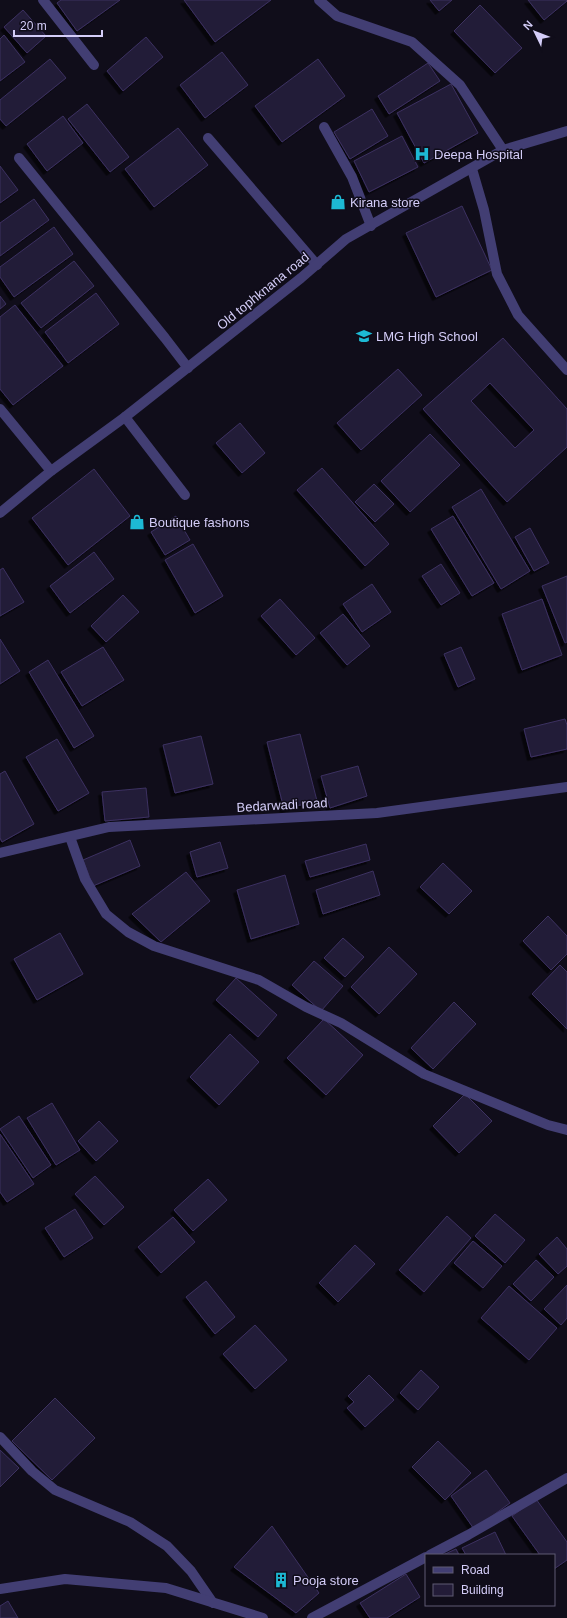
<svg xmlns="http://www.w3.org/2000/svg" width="567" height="1618" viewBox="0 0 567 1618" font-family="Arial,sans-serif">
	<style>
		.building { fill: #231c38; stroke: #3c3161; fill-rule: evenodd; filter: url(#shadow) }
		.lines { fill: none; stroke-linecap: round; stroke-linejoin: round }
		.minor { stroke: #423e73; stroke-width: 10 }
		.labels { text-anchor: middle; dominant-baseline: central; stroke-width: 3; stroke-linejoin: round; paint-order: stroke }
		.poi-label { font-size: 13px; fill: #d4cdf8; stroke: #100d1a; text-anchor: start }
		.street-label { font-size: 13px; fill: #d4cdf8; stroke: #100d1a }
	</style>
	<defs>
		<filter id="shadow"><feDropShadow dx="-3.5" dy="3.5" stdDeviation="0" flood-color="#0009"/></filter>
	</defs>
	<rect width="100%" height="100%" fill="#100d1a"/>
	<g class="building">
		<polygon points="61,0 120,0 77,31 57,3"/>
		<polygon points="184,0 271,0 215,42"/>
		<polygon points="430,0 452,0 439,11"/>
		<polygon points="528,0 567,0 567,1 544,20"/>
		<polygon points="480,5 522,48 495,73 454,31"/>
		<polygon points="23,10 46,36 27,53 4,27"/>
		<polygon points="4,35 25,62 0,81 0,39"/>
		<polygon points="146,37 163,57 123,91 107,71"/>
		<polygon points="222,52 248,85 205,118 180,85"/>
		<polygon points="50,59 66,78 6,126 0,119 0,100"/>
		<polygon points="318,59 345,96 282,142 255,106"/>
		<polygon points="428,63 440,81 389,114 378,96"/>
		<polygon points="451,84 478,133 424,163 397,113"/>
		<polygon points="87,104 129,157 110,172 68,119"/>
		<polygon points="372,109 388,136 350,159 334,132"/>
		<polygon points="63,116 83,143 47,171 27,144"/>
		<polygon points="178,128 208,165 154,207 125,169"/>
		<polygon points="402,136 418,167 369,192 354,161"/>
		<polygon points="0,166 18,190 0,203"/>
		<polygon points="34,199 49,220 0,256 0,223"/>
		<polygon points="462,206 492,270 436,297 406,233"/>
		<polygon points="54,227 73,254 14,297 0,277 0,267"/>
		<polygon points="74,261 94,286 41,328 21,303"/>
		<polygon points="96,293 119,324 68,363 45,332"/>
		<polygon points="0,296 6,304 0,309"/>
		<polygon points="15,305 63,366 13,405 0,389 0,317"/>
		<path d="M503,338L567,409V447L507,502L423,409ZM490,383L534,430L515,448L471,401Z"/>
		<polygon points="398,369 422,395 361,450 337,423"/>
		<polygon points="240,423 265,453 242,473 216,443"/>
		<polygon points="430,434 460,465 410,512 381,481"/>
		<polygon points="322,468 389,544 365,566 297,490"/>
		<polygon points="94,469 130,516 68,565 32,518"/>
		<polygon points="374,484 394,504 375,522 355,502"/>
		<polygon points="481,489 530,571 501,589 452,507"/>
		<polygon points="176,516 190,540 165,555 151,532"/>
		<polygon points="453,516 494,583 472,596 431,529"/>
		<polygon points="530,528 549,563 534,571 515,537"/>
		<polygon points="193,544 223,596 195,613 165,560"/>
		<polygon points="94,552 114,579 70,613 50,586"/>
		<polygon points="441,564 460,593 441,605 422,576"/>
		<polygon points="3,568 24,602 0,616 0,570"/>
		<polygon points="567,576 567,642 565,643 542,586"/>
		<polygon points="372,584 391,612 362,632 343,604"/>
		<polygon points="123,595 139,612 106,642 91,626"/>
		<polygon points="280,599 315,638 296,655 261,616"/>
		<polygon points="542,599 562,655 522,670 502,614"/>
		<polygon points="343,614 370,646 347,665 320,633"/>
		<polygon points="0,639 20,671 0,684"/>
		<polygon points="103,647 124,680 82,706 61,672"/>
		<polygon points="461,647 475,679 458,687 444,654"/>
		<polygon points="48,660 94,736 74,748 29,672"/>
		<polygon points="565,719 567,725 567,749 531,757 524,729"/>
		<polygon points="300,734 317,801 284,809 267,742"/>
		<polygon points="201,736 213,784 175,793 163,745"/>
		<polygon points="57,739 89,793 58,811 26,757"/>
		<polygon points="358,766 367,796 330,808 321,776"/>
		<polygon points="5,771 34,824 2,842 0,838 0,774"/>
		<polygon points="146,788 149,817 105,821 102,792"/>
		<polygon points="130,840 140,866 93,886 83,860"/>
		<polygon points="220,842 228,868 197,877 190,852"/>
		<polygon points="366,844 370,860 310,877 305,861"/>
		<polygon points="443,863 472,891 449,914 420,887"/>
		<polygon points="373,871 380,895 323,914 316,890"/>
		<polygon points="186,872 210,901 161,942 132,914"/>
		<polygon points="285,875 299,924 251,939 237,890"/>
		<polygon points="548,916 567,936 567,954 551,970 523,941"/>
		<polygon points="60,933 83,974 37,1000 14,959"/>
		<polygon points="343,938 364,957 345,977 324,958"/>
		<polygon points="389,947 417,974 379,1014 351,987"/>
		<polygon points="314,961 343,986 321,1011 292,985"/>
		<polygon points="560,965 567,972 567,1029 532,994"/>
		<polygon points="236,978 277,1015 258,1037 216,1000"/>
		<polygon points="454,1002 476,1024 433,1069 411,1048"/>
		<polygon points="324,1019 363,1055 326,1095 287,1058"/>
		<polygon points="230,1034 259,1062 219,1105 190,1077"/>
		<polygon points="465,1094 492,1121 459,1153 433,1126"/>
		<polygon points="52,1103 80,1150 56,1165 27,1118"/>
		<polygon points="19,1116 51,1165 33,1178 0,1129"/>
		<polygon points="99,1121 118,1141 96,1161 78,1141"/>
		<polygon points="0,1134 34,1184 7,1202 0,1192"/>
		<polygon points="95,1176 124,1207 104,1225 75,1194"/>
		<polygon points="208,1179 227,1200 193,1231 174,1210"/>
		<polygon points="75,1209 93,1238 64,1257 45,1228"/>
		<polygon points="495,1214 525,1240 505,1263 475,1236"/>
		<polygon points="447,1216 471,1238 424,1292 399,1270"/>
		<polygon points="173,1217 195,1242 161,1273 138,1247"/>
		<polygon points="557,1237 567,1249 567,1266 558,1274 539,1254"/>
		<polygon points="473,1241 502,1266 483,1288 454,1263"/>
		<polygon points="355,1245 375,1264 338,1302 319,1283"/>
		<polygon points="536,1260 554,1277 531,1301 513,1284"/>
		<polygon points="206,1281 235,1317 215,1334 186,1297"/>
		<polygon points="567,1285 567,1318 561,1325 544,1309"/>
		<polygon points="509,1286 557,1328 529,1360 481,1318"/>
		<polygon points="255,1325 287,1360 255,1389 223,1354"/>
		<polygon points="421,1370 439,1387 418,1410 400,1393"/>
		<polygon points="369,1375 394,1400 365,1427 347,1408 354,1402 348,1396"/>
		<polygon points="55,1398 95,1438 52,1480 12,1441"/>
		<polygon points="438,1441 471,1473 445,1500 412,1467"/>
		<polygon points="0,1450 19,1468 0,1487"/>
		<polygon points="486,1470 510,1503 474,1529 451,1496"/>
		<polygon points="536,1499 567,1542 567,1560 554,1569 554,1555 540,1555 512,1516"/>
		<polygon points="272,1526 319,1593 296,1613 234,1567"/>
		<polygon points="495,1532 506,1555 466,1555 462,1548"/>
		<polygon points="456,1549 459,1555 443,1555"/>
		<polygon points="406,1574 420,1597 387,1618 370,1618 360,1603"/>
		<polygon points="8,1601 18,1618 0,1618 0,1606"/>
	</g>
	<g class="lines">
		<g class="minor">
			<polyline points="43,0 94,65"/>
			<polyline points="319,0 337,16 412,42 460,85 503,150"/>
			<polyline points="324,127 352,177 371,226"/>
			<polyline points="208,138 317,265"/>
			<polyline points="19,158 165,338 188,368"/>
			<polyline points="472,169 484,210 497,274 518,315 567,370"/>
			<polyline points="0,409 51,471"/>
			<polyline points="125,417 185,495"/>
			<polyline points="0,513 51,471 125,417 301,278 346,239 503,150 567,131"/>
			<polyline points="70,837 85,879 106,914 128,932 154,946 259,980 306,1007 341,1023 424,1074 548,1125 567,1130"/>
			<polyline points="0,853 109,827 377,813 567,787"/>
			<polyline points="0,1437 32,1471 55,1490 130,1522 167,1546 191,1571 213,1603"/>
			<polyline points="430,1555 468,1535 567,1478"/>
			<polyline points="0,1589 65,1579 166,1588 263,1618"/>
			<polyline points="312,1618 426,1557"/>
		</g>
	</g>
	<defs>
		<symbol id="hospital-bare" viewBox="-9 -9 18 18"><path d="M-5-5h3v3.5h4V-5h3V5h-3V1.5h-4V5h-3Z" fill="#1db9d4" stroke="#100d1a" stroke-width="2.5" paint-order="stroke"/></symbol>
		<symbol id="shop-bare" viewBox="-9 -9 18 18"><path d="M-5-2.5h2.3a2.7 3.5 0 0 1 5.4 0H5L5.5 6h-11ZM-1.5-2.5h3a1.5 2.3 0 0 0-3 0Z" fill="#1db9d4" stroke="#100d1a" stroke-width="2.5" paint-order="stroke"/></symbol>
		<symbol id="university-bare" viewBox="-9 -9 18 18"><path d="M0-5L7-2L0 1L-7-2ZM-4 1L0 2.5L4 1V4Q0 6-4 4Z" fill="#1db9d4" stroke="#100d1a" stroke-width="2.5" paint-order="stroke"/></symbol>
		<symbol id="building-bare" viewBox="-9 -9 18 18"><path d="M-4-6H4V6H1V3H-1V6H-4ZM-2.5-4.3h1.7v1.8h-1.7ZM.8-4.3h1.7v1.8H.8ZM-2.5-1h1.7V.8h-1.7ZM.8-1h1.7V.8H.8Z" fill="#1db9d4" stroke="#100d1a" stroke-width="2.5" paint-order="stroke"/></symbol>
	</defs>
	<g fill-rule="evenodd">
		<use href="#hospital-bare" x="411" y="143" width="22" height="22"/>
		<use href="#shop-bare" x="327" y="191" width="22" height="22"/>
		<use href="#university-bare" x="353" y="325" width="22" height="22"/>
		<use href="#shop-bare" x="126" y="511" width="22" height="22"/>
		<use href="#building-bare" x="270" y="1569" width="22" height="22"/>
	</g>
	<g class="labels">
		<g class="poi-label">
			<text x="434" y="154">Deepa Hospital</text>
			<text x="350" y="202">Kirana store</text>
			<text x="376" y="336">LMG High School</text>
			<text x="149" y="522">Boutique fashons</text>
			<text x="293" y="1580">Pooja store</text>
		</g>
		<g class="street-label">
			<text transform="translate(263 291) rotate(-39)">Old tophknana road</text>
			<text transform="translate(282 805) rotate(-3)">Bedarwadi road</text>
		</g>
	</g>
	<rect x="425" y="1554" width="130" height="52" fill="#100d1a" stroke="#5e5a73"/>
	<rect x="433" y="1567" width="20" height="6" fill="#423e73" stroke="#5e5a73"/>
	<text x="461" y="1574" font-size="12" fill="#d4cdf8">Road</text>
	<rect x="433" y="1584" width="20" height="12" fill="#231c38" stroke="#5e5a73"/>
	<text x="461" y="1594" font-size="12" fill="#d4cdf8">Building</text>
	<g transform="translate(535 32) rotate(313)" stroke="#100d1a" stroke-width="3" paint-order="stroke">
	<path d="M0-3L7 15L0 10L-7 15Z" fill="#d4cdf8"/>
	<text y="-6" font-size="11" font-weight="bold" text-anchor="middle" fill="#d4cdf8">N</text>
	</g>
	<path d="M14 30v6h88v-6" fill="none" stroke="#d4cdf8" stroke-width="2"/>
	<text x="20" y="30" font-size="12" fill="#d4cdf8" stroke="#100d1a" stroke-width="3" paint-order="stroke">20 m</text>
</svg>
